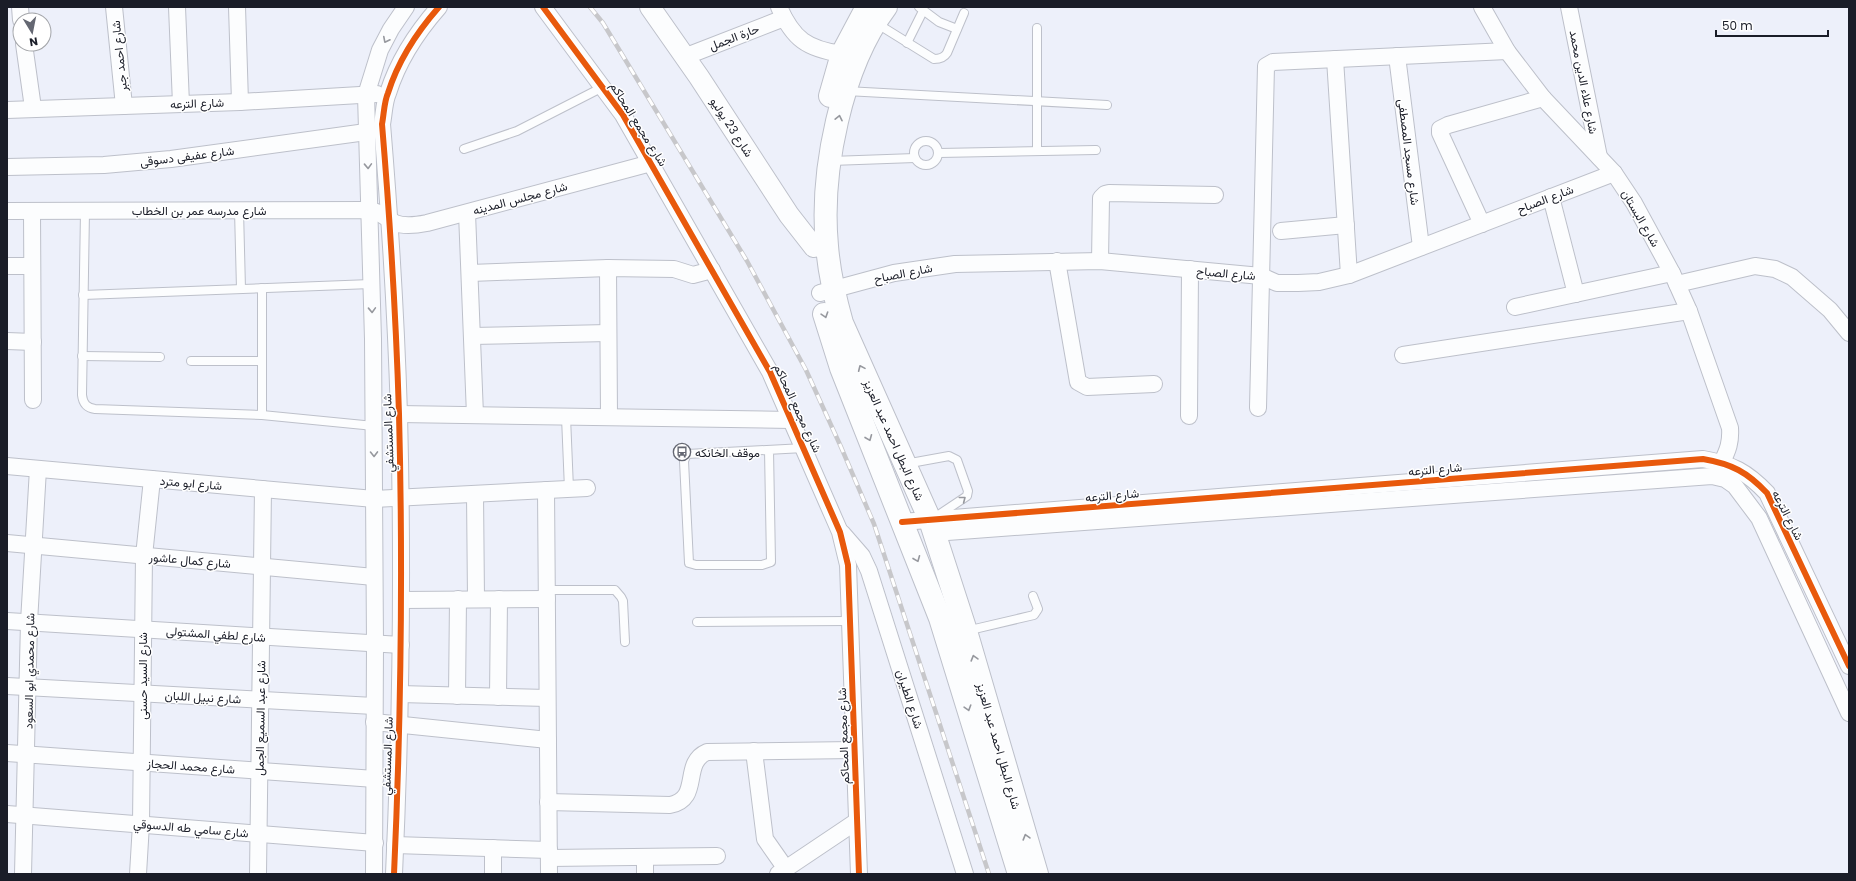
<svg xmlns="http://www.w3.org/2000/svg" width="1856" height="881" viewBox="0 0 1856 881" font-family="Poppins,Vazirmatn,sans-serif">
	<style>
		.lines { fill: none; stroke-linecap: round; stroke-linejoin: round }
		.service-casing { stroke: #bdc0ca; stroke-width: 10 }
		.minor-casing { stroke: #bdc0ca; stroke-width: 18 }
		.tertiary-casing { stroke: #bdc0ca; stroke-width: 22 }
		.secondary-casing { stroke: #bdc0ca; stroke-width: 24 }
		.service { stroke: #fcfdfe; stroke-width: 8 }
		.minor { stroke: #fcfdfe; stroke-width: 16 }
		.tertiary { stroke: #fcfdfe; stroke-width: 20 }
		.secondary { stroke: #fcfdfe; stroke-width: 22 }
		.rail-casing { stroke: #c7c7ca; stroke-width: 4.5 }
		.rail { stroke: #fff; stroke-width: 3; stroke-dasharray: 9; stroke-linecap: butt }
		.cycleway-casing { stroke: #fff; stroke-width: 8 }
		.cycleway { stroke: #e8590c; stroke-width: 6 }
		.oneway { stroke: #96989e }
		.labels { text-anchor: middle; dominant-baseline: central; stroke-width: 3; stroke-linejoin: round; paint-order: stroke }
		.street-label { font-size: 12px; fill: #1a1d28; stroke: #fff }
		.poi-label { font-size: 12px; fill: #1a1d28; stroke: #fff; text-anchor: start }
	</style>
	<rect width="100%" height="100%" fill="#edf0fa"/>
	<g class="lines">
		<defs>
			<g id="service">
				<polyline points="919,7 939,22 957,29"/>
				<path d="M876,23L934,59C940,59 944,58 947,53L964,13"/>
				<polyline points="1037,28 1037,151"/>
				<polyline points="907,43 923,11"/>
				<polyline points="846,91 1107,105"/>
				<circle cx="926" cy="153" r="12"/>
				<polyline points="464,149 517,131 603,87"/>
				<polyline points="939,153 1096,150"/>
				<polyline points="831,161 915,158"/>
				<polyline points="239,210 241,289"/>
				<path d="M85,211L82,395C83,404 87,408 95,409L262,415L374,426"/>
				<polyline points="262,288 262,415"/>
				<polyline points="83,295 371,284"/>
				<polyline points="82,356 160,357"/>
				<polyline points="191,361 262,361"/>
				<polyline points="566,417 569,489"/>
				<polyline points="769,450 771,562 762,565 696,565 689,563 684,461 687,454 804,448"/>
				<polyline points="905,464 949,456 957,460 968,491 967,496 937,516"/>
				<polyline points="547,590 615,590 621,597 623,601 625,642"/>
				<polyline points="697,622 849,621"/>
				<polyline points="966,631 1034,615 1038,609 1033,596"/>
			</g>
			<g id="minor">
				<polyline points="20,7 21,20"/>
				<polyline points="114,7 124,106"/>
				<polyline points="177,7 181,104"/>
				<polyline points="237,7 240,102"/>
				<polyline points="543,7 623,115 770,372 840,532 848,565 859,874"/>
				<path d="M779,7C793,39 807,49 842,54"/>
				<path d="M1482,7L1507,51L1543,98L1614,173L1634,203L1672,273L1689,311L1730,428C1731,442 1728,450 1722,462"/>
				<polyline points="1569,7 1599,157"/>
				<polyline points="24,44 33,108"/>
				<polyline points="1397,56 1421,247"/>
				<polyline points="684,57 784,18"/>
				<polyline points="1335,59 1349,275"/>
				<polyline points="7,110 240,102 377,94"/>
				<polyline points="7,167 104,165 171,159 366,132"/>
				<polyline points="1551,197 1576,294"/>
				<path d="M7,211L369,210C382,212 385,218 395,223C405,227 417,225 427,223L651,163"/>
				<polyline points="32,211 33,400"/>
				<polyline points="467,213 475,415"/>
				<polyline points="1482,224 1440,133 1440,129 1448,125 1543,98"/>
				<polyline points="1281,231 1346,225"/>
				<polyline points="1057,261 1078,382 1087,387 1154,384"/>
				<polyline points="1100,261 1101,198 1105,194 1109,193 1215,195"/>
				<polyline points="7,266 32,266"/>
				<polyline points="608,268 609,417"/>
				<polyline points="470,273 608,268 674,269 693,275 712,270"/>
				<polyline points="1677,284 1755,266 1775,269 1792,277 1830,310 1849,333"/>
				<polyline points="820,293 894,273 955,264 1100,261 1261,276 1277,283 1298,283 1319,282 1349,275 1614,173"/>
				<polyline points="1515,307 1672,273"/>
				<polyline points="472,336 608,333"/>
				<polyline points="7,341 33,342"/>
				<polyline points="1403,355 1689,311"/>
				<polyline points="1258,408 1266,66 1273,62 1507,51"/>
				<polyline points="399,414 791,420"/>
				<polyline points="1189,416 1190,269"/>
				<polyline points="7,466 374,499 587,488"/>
				<polyline points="546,490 549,874"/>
				<polyline points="475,494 476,599"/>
				<path d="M902,522L1703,459C1732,464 1747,472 1767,493L1849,666"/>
				<polyline points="842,533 862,556 869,571 965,874"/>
				<polyline points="934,533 1712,476 1725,479 1735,486 1759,518 1849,713"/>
				<polyline points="7,543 374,577"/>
				<polyline points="401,600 547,599"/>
				<polyline points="7,621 401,645"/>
				<polyline points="7,686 374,706"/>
				<polyline points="400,694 547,698"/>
				<polyline points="457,696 458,599"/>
				<polyline points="498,697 499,599"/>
				<polyline points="374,722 548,740"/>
				<polyline points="754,751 765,839 786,869"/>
				<polyline points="7,753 375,779"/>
				<path d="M548,802L670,805C702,799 681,763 707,752L854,750"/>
				<polyline points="7,814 375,843"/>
				<polyline points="395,845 549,850"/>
				<polyline points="645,857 645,874"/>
				<polyline points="549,858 717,856"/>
				<polyline points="23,874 29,622 38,469"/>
				<polyline points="138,874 141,824 144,556 152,479"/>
				<polyline points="258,874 263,489"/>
				<polyline points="374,874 375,644 373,339 366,95 380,50 391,29 406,7"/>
				<path d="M394,874C401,721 403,567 399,414C396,317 390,220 382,124C384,114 384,102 388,93C398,61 417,32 439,7"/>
				<polyline points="493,874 493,848"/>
				<polyline points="778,874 857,821"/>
			</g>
			<polyline id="tertiary" points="650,7 699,77 789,215 814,247"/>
			<g id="secondary">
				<path d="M886,7C841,67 820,172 827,246C829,272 835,298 842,323L930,520L966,631L1037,874"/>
				<polyline points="830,96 842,54 867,7"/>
				<polyline points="824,314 841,368 940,618 1019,874"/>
			</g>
		</defs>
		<use href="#service" class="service-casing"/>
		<use href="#minor" class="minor-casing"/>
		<use href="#tertiary" class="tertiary-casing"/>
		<use href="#secondary" class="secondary-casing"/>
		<use href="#service" class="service"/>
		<use href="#minor" class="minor"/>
		<use href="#tertiary" class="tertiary"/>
		<use href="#secondary" class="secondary"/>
		<defs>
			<polyline id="rail" points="590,7 603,23 747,261 806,370 841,447 874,524 989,874"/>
		</defs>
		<use href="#rail" class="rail-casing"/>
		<use href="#rail" class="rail"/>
		<defs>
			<g id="cycleway">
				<polyline points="543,7 623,115 770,372 840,532 848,565 859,874"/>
				<path d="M902,522L1703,459C1732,464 1747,472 1767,493L1849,666"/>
				<path d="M394,874C401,721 403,567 399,414C396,317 390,220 382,124C384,114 384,102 388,93C398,61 417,32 439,7"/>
			</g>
		</defs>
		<use href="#cycleway" class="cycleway-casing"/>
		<use href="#cycleway" class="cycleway"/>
	</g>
	<defs><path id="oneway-chevron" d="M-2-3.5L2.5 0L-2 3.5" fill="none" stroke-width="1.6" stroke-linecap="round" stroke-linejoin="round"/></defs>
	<g class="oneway">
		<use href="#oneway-chevron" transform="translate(386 40) rotate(117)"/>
		<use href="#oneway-chevron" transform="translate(839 118) rotate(-78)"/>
		<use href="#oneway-chevron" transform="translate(368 166) rotate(88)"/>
		<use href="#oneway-chevron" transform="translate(372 310) rotate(88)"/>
		<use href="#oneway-chevron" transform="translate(825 315) rotate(72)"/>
		<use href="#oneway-chevron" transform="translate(861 368) rotate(-114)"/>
		<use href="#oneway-chevron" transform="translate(869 438) rotate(68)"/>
		<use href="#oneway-chevron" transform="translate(374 454) rotate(89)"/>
		<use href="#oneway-chevron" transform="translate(963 499) rotate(-38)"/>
		<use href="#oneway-chevron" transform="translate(917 559) rotate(68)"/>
		<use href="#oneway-chevron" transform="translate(974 658) rotate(-106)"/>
		<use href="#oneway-chevron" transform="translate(968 708) rotate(73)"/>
		<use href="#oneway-chevron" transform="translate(1026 837) rotate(-106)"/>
	</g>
	<defs>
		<symbol id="bus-ring" viewBox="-11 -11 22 22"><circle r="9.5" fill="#fff" stroke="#646772" stroke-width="1.5"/><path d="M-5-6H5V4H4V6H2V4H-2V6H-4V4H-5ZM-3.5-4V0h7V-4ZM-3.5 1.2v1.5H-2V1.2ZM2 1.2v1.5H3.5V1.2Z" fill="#646772"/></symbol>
	</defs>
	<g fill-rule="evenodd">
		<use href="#bus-ring" x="672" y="442" width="20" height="20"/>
	</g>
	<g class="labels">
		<g class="street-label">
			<text transform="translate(734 37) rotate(-21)">حارة الجمل</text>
			<text transform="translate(119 56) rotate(-96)">شارع احمد جبر</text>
			<text transform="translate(1584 82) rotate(79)">شارع علاء الدين محمد</text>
			<text transform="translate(197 103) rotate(-2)">شارع الترعه</text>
			<text transform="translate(639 124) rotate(58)">شارع مجمع المحاكم</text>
			<text transform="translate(732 127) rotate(57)">شارع 23 يوليو</text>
			<text transform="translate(1409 152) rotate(83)">شارع مسجد المصطفى</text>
			<text transform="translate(187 156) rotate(-7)">شارع عفيفى دسوقى</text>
			<text transform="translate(520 198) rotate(-15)">شارع مجلس المدينه</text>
			<text transform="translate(1545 199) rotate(-21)">شارع الصباح</text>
			<text x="199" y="210">شارع مدرسه عمر بن الخطاب</text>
			<text transform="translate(1641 218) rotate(60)">شارع البستان</text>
			<text transform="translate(903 273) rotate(-11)">شارع الصباح</text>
			<text transform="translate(1226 273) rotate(5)">شارع الصباح</text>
			<text transform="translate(798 408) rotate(65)">شارع مجمع المحاكم</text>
			<text transform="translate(388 433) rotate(-92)">شارع المستشفي</text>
			<text transform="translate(894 440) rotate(66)">شارع البطل احمد عبد العزيز</text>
			<text transform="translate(1435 469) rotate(-5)">شارع الترعه</text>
			<text transform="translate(191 483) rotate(5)">شارع ابو مترد</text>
			<text transform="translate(1112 495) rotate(-5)">شارع الترعه</text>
			<text transform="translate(1788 515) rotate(63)">شارع الترعه</text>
			<text transform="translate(190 560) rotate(5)">شارع كمال عاشور</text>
			<text transform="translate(216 634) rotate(4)">شارع لطفي المشتولى</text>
			<text transform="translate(29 671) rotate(-89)">شارع محمدي ابو السعود</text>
			<text transform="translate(142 676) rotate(-90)">شارع السيد حسنى</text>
			<text transform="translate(203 697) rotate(3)">شارع نبيل اللبان</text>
			<text transform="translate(910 699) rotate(72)">شارع الطيران</text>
			<text transform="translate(260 718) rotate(-89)">شارع عبد السميع الجمل</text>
			<text transform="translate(843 736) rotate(-92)">شارع مجمع المحاكم</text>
			<text transform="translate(999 746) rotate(74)">شارع البطل احمد عبد العزيز</text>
			<text transform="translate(387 756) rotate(-88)">شارع المستشفي</text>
			<text transform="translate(191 766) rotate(4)">شارع محمد الحجاز</text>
			<text transform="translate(191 828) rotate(5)">شارع سامي طه الدسوقي</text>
		</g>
		<g class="poi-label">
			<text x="695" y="452">موقف الخانكه</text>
		</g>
	</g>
	<rect width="1856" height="881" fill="none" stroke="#1a1d28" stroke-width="16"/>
	<g transform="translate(32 32) rotate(170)"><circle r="19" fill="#ffffff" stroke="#a3a5a9"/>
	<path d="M0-3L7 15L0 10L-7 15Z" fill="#646772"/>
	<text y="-6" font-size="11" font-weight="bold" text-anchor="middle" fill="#1a1d28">N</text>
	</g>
	<path d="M1716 30v6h112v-6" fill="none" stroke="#1a1d28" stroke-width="2"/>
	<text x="1722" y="30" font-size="12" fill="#1a1d28" stroke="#ffffff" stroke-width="3" paint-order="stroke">50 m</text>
</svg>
